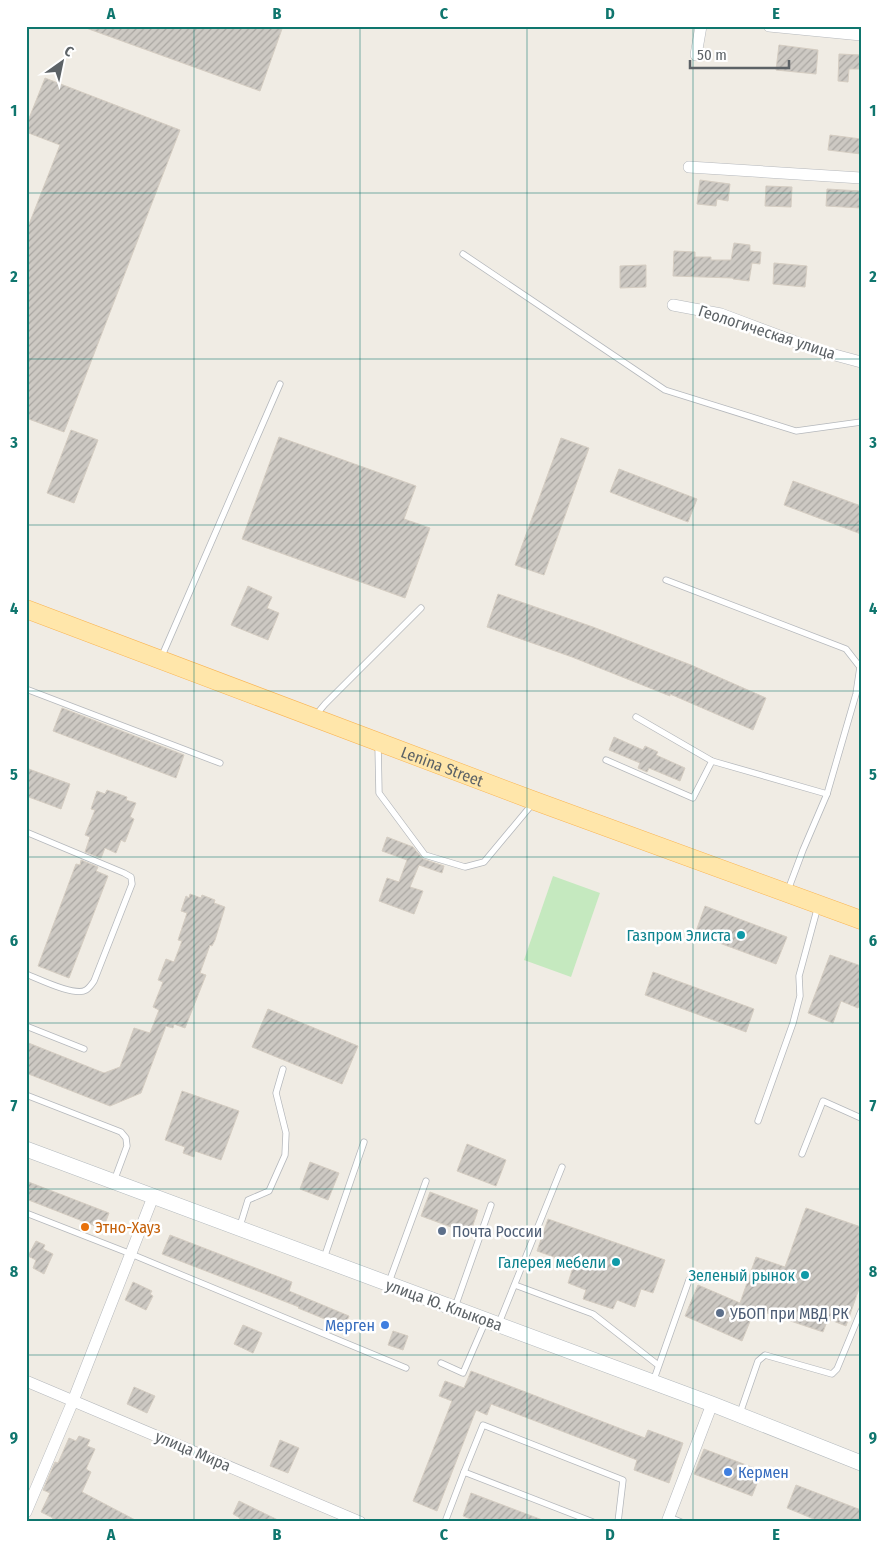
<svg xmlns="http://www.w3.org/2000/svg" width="887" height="1548" viewBox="0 0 887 1548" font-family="'Fira Sans Condensed',sans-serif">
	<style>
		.grass { fill: #c5e9bf }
		.building { fill: url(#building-hatch); stroke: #d5cdc2 }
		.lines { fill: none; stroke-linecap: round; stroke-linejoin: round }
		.lane-casing { stroke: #b5b8bc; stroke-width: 7 }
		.street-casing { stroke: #b5b8bc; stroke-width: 12 }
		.secondary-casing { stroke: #b3b9bd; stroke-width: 16 }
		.primary-casing { stroke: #fab553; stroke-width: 19 }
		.lane { stroke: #fff; stroke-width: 5.5 }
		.street { stroke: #fff; stroke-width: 11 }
		.secondary { stroke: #fff; stroke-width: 15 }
		.primary { stroke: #ffe6aa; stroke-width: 18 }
		.grid { fill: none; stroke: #0f766e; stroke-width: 1; stroke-opacity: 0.55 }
		.culture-dot { fill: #0f9aa8; stroke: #fff; stroke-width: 2 }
		.food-dot { fill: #e8710a; stroke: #fff; stroke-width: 2 }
		.service-dot { fill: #5c6f8a; stroke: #fff; stroke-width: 2 }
		.shop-dot { fill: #3f7fe0; stroke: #fff; stroke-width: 2 }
		.labels { text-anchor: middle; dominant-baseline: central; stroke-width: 5; stroke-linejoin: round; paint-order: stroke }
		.street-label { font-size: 16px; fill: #5c6266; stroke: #fff }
		.culture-label { font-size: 16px; fill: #0d838f; stroke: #fff; text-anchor: end }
		.food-label { font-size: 16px; fill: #c56008; stroke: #fff; text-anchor: start }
		.service-label { font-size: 16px; fill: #4e5e75; stroke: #fff; text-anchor: start }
		.shop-label { font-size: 16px; fill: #366cbe; stroke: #fff; text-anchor: end }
		.neatline { fill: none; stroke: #0f766e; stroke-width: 2 }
		.grid-label { font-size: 16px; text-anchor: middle; font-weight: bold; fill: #0f766e }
	</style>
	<defs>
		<pattern id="building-hatch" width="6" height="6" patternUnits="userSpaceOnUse" patternTransform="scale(1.25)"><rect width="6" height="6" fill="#cdc9c3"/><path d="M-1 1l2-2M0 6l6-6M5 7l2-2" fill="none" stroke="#aaa7a2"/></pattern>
	</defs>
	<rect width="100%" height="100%" fill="#f0ece4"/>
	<polygon class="grass" points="553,876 600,893 571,977 524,960"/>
	<g class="building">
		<polygon points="87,26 283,26 260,91 86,28"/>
		<polygon points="779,45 818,50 816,74 776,70"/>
		<polygon points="839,54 861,55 861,69 849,69 848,82 838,81"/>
		<polygon points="45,78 180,130 64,432 26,418 26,232 60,145 26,132 26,126"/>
		<polygon points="830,135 861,139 861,154 828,150"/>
		<polygon points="700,180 730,184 728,201 717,199 716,206 697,204"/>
		<polygon points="766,186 792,187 791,207 765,206"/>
		<polygon points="827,189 861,191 861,208 826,206"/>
		<polygon points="734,243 750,245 750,251 761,252 760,264 752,263 749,281 733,279 733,278 673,276 674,251 695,252 695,257 711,257 711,260 731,260"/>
		<polygon points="774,263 807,266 805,287 773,284"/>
		<polygon points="646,265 646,287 620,288 620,266"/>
		<polygon points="71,430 98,440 74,503 47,493"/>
		<polygon points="279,437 416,486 404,519 430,528 405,598 242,539"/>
		<polygon points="561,438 589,448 544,575 515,565"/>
		<polygon points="619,469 697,499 688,522 610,492"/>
		<polygon points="793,481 861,506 861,534 784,505"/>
		<polygon points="248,586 272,597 267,608 279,613 268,640 231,625"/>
		<polygon points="498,594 593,627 691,665 766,698 753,730 670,694 670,696 572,657 487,627"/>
		<polygon points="62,708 184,755 176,778 53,731"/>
		<polygon points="614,737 643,750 645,746 658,752 656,755 685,768 680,781 649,768 647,772 638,768 640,763 609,750"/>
		<polygon points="26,768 70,784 61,809 26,796"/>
		<polygon points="107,790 127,797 126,800 136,803 130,817 134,819 125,842 121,840 116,853 105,848 101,858 85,852 90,837 85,835 95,810 91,809 97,791 105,794"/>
		<polygon points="387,837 413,847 423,859 444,866 442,873 419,865 410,887 423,891 414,914 379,901 387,878 399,882 407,860 382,851"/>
		<polygon points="81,860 98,867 96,871 108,876 69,978 38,966 76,864 80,865"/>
		<polygon points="190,894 201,898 202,895 215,900 214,903 225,907 215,940 212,946 210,945 200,973 206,975 185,1028 174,1024 173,1028 166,1026 141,1093 110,1106 26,1073 26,1042 104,1073 120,1067 134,1028 150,1033 159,1010 153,1007 163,982 158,980 166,959 174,962 182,941 178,940 187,913 181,911 186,896 189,898"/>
		<polygon points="705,906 787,937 776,964 695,934"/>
		<polygon points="830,955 861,966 861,1000 858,1008 841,1001 833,1023 808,1013"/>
		<polygon points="653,972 754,1009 746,1032 645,995"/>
		<polygon points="268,1009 358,1046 342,1084 252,1047"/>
		<polygon points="182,1091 239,1111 221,1160 195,1151 194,1157 183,1153 185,1147 165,1140"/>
		<polygon points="467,1144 506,1160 496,1186 457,1171"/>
		<polygon points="310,1162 339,1173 328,1200 300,1189"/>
		<polygon points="26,1181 109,1213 103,1229 26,1199"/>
		<polygon points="430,1192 478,1210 470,1234 421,1216"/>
		<polygon points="806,1208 861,1227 861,1283 846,1326 828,1319 823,1332 755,1309 742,1341 685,1316 698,1285 740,1303 756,1257 785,1267"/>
		<polygon points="548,1219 665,1260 653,1293 641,1289 635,1307 617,1300 613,1309 583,1299 586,1290 568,1283 574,1264 537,1251"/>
		<polygon points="170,1235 292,1282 289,1291 349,1316 344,1327 298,1308 299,1307 162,1254"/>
		<polygon points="36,1241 45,1245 43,1249 53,1254 44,1274 33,1268 36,1260 28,1256"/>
		<polygon points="133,1282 152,1291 150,1294 153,1296 146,1310 125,1300"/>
		<polygon points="243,1325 262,1333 253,1353 234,1344"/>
		<polygon points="393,1331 408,1336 403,1350 388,1345"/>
		<polygon points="471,1371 645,1438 648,1430 683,1443 669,1483 634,1470 637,1460 491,1404 487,1415 476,1410 437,1511 413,1501 452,1401 439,1396 445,1381 464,1388"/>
		<polygon points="134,1387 155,1396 147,1413 127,1404"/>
		<polygon points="79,1436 90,1440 87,1446 95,1449 86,1469 91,1472 82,1492 139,1522 51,1522 53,1518 41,1512 50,1493 43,1490 55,1462 58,1463 69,1438 76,1441"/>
		<polygon points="280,1440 299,1448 288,1473 270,1466"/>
		<polygon points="704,1449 762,1471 752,1496 694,1474"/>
		<polygon points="796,1485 861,1510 861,1522 821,1522 787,1508"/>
		<polygon points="471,1493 545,1521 545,1522 478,1522 463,1516"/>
		<polygon points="239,1501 282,1522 238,1522 240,1518 233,1514"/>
	</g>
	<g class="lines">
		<defs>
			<g id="lane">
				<polyline points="463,254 665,390 796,431 861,422"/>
				<polyline points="666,580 846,649 860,667 856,694 827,794 803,850 788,890"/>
				<polyline points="161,658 280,384"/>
				<polyline points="26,689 220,763"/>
				<polyline points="317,716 320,710 325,704 421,608"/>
				<polyline points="636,717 712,761 827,794"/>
				<polyline points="378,744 379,793 425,855 465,867 484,862 534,802"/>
				<polyline points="606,760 693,798 712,761"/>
				<path d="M26,832L124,873L131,877L132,884L94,981C92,984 89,988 86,990C75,997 39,979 26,974"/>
				<polyline points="26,1026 84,1049"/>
				<polyline points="26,1095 121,1132 126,1138 127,1146 114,1181"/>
				<polyline points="758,1121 793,1023 800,996 799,976 818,906"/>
				<polyline points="802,1154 823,1101 861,1118"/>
				<polyline points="26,1213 131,1254 406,1368"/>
				<polyline points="240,1226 248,1200 269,1191 285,1155 286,1133 276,1093 283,1069"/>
				<polyline points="324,1258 364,1142"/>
				<polyline points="389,1282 426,1181"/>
				<polyline points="515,1285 593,1314 658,1365"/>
				<polyline points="455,1307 491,1205"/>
				<polyline points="499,1323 562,1167"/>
				<polyline points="441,1363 463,1373 486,1320"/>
				<polyline points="653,1382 689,1280"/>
				<polyline points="740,1413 758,1361 765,1355 832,1374 837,1369 861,1311"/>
				<polyline points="464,1472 483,1425 623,1480 618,1522"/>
				<polyline points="669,1517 681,1522"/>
				<polyline points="445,1522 464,1472 593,1522"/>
			</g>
			<g id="street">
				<polyline points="769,26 861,35"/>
				<polyline points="696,55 701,26"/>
				<polyline points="689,167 861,178"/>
				<polyline points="673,305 721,314 820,351 861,362"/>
				<polyline points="26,1381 360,1522"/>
				<polyline points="26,1512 73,1401 153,1197"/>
				<polyline points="667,1522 712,1404"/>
			</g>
			<polyline id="secondary" points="26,1149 712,1404 861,1463"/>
			<g id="primary">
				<path id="s1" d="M26,609L535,801L861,920"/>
			</g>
		</defs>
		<use href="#lane" class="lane-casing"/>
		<use href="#street" class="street-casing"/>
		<use href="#secondary" class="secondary-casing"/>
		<use href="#primary" class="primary-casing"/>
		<use href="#lane" class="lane"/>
		<use href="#street" class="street"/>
		<use href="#secondary" class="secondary"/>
		<use href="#primary" class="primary"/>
	</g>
	<path class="grid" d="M194,26V1522M360,26V1522M527,26V1522M693,26V1522M26,193H861M26,359H861M26,525H861M26,691H861M26,857H861M26,1023H861M26,1189H861M26,1355H861"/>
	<g class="culture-dot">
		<circle cx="741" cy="935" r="5"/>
		<circle cx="616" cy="1262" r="5"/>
		<circle cx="805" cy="1275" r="5"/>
	</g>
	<circle class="food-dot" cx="85" cy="1227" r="5"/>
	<g class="service-dot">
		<circle cx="442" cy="1231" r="5"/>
		<circle cx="720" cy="1313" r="5"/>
	</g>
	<g class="shop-dot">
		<circle cx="385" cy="1325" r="5"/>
		<circle cx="728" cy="1472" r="5"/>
	</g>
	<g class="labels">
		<g class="street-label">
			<text transform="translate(767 332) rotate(18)">Геологическая улица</text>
			<text stroke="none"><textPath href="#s1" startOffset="445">Lenina Street</textPath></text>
			<text transform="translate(444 1305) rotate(20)">улица Ю. Клыкова</text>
			<text transform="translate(193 1451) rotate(23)">улица Мира</text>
		</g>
		<g class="culture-label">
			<text x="731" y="935">Газпром Элиста</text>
			<text x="606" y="1262">Галерея мебели</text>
			<text x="795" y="1275">Зеленый рынок</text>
		</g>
		<g class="food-label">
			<text x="95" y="1227">Этно-Хауз</text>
		</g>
		<g class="service-label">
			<text x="452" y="1231">Почта России</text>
			<text x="730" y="1313">УБОП при МВД РК</text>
		</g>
		<g class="shop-label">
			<text x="375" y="1325">Мерген</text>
			<text x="738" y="1472" text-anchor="start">Кермен</text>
		</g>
	</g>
	<rect width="887" height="1548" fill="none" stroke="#ffffff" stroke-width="55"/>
	<g transform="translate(62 62) rotate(33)" stroke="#ffffff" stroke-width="4" paint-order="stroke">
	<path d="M0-4L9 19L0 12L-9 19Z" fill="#5c6266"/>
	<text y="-8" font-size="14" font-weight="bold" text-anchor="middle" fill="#5c6266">С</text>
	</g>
	<path d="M690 60v8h99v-8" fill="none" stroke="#5c6266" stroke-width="2.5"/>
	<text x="697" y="60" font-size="15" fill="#5c6266" stroke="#ffffff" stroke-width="4" paint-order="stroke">50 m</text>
	<rect x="28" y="28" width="832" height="1492" class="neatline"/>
	<g class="grid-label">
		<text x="111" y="19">A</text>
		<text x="277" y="19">B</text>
		<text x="444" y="19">C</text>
		<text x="610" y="19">D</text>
		<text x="776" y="19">E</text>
		<text x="14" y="116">1</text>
		<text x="873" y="116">1</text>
		<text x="14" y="282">2</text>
		<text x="873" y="282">2</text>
		<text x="14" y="448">3</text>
		<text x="873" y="448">3</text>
		<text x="14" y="614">4</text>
		<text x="873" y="614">4</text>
		<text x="14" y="780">5</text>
		<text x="873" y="780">5</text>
		<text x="14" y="946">6</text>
		<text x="873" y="946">6</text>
		<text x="14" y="1111">7</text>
		<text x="873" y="1111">7</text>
		<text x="14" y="1277">8</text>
		<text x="873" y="1277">8</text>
		<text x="14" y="1443">9</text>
		<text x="873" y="1443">9</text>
		<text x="111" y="1540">A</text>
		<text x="277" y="1540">B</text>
		<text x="444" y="1540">C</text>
		<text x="610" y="1540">D</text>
		<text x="776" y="1540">E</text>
	</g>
</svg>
